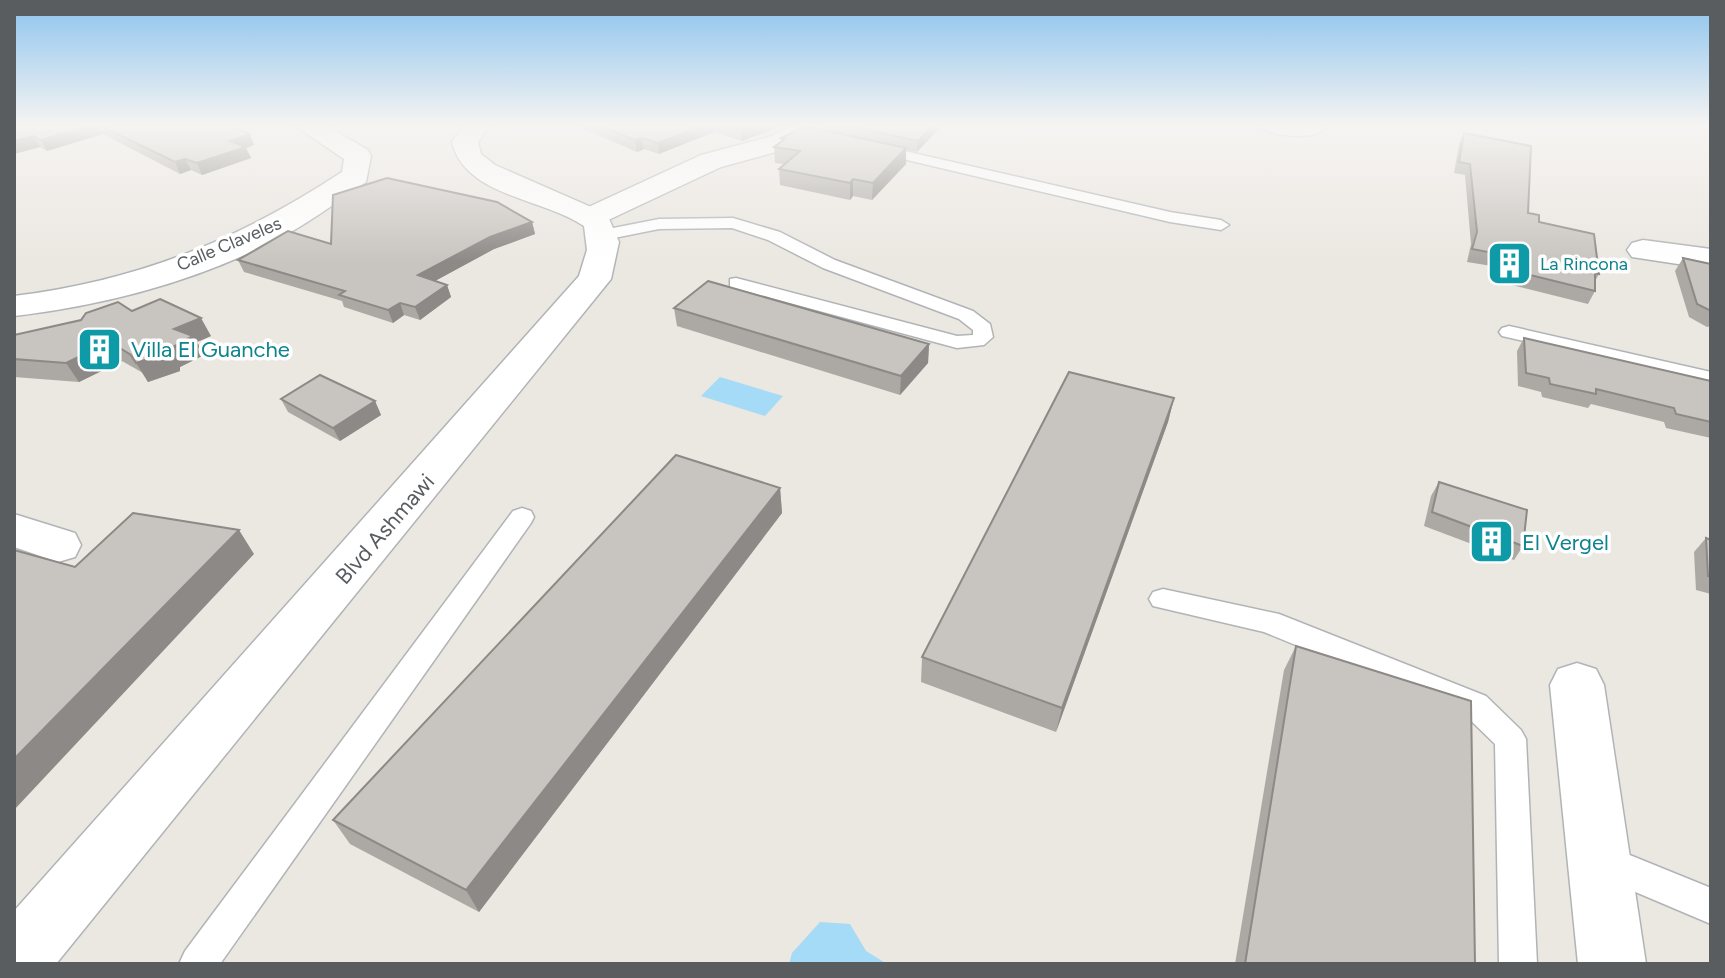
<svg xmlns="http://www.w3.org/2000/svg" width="1725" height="978" viewBox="0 0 1725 978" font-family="Figtree,sans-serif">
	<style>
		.water { fill: #a5dbf6 }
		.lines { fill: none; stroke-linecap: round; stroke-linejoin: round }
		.service-casing { stroke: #b1b4b7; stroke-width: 3 }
		.minor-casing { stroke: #b1b4b7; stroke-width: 3 }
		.tertiary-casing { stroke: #b1b4b7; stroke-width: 3 }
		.service { fill: #fff; fill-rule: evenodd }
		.minor { fill: #fff; fill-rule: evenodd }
		.tertiary { fill: #fff; fill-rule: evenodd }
		.wall { fill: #aca9a4 }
		.shaded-wall { fill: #8c8986 }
		.building { fill: #c8c4bf; stroke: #8c8986; stroke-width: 2 }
		.labels { text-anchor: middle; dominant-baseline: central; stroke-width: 7; stroke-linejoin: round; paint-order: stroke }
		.far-street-label { font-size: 18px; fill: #595d60; stroke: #fff }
		.far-culture-label { font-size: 18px; fill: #0d838f; stroke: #fff; text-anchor: start }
		.culture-label { font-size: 22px; fill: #0d838f; stroke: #fff; text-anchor: start }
		.street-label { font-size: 22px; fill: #595d60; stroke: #fff }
	</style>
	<rect width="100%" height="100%" fill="#ebe7e1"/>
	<g class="water">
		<polygon points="720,377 783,396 765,416 701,396"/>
		<polygon points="820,922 850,924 866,951 887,964 789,964 792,953"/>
	</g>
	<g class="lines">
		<defs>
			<g id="service">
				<polygon points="874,144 1170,212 1221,220 1229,225 1221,230 1170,222 869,151 867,148"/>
				<polygon points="733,218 780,232 835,260 973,311 990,324 993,337 984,345 957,348 730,287 730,279 736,278 957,336 973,335 973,330 959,319 823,268 768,240 732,228 659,229 604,240 596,235 598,231 659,219"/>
				<polygon points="1509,326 1711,372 1711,384 1502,336 1499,332 1502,328"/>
				<polygon points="522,508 531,511 534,517 531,523 220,964 179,964 185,951 513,511"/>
				<polygon points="1163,589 1279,614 1486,696 1521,730 1526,739 1537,964 1499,964 1495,744 1464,714 1264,632 1153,606 1149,599 1153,592"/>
				<polygon points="1605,845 1711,888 1711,924 1593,874 1588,862 1593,850"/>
			</g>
			<g id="minor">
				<path d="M294,125H325L368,150L371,156L366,182C341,199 316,218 289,233C205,279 108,305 14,316V296C137,281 239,240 342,172L344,159Z"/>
				<polygon points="794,125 828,125 787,149 721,167 604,222 582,222 578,216 582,210 701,155 769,137"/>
				<path d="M1258,125H1323L1325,128C1316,141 1267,137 1258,125Z"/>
				<polygon points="1643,240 1711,249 1711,269 1632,257 1627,250 1632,243"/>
				<polygon points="14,514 75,533 81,545 75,557 58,562 14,547"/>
				<polygon points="1577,663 1596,669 1604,685 1646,964 1578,964 1550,685 1558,669"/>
			</g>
			<path id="tertiary" d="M464,125H490L478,142L481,154L495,165L607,214L619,242L611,279L56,964H14V911L579,276L587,250L584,226C544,198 465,197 452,142Z"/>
		</defs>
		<use href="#service" class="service-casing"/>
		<use href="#minor" class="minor-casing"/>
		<use href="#tertiary" class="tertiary-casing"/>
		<use href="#service" class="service"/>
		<use href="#minor" class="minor"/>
		<use href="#tertiary" class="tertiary"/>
	</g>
	<g class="wall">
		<polygon points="14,125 228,125 254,145 246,148 251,158 202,175 191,170 180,174 103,134 47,151 40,147 14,154"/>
		<polygon points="581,125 785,125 742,141 714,132 659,154 644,149 637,152 581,128"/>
		<polygon points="824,125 942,125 917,152 906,150 906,164 872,200 853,196 850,200 780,185 779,169 784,164 775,163 774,147 781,142 781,138 824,130"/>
		<polygon points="1464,133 1528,213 1599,274 1595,281 1595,291 1588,304 1496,281 1498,267 1467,262 1471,244 1465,175 1454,173 1459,144"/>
		<polygon points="532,222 535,234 494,249 435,281 447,285 451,297 420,320 404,315 393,323 344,307 342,301 244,272 238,260 331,244"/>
		<polygon points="1683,258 1711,264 1711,326 1707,327 1689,317 1675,271"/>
		<polygon points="674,308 929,344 928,363 900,395 677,326"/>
		<polygon points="132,311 211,336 197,342 204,355 180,367 180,371 148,382 143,373 122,361 79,382 14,377 14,335"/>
		<polygon points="1524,338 1711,381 1711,438 1666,428 1664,422 1591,404 1588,408 1542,397 1541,392 1518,386 1517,351"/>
		<polygon points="1174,398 1168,422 1056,732 921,682 922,657"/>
		<polygon points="281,399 375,401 381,415 340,441 288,412"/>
		<polygon points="1439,482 1523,546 1514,560 1424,526 1431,496"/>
		<polygon points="780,488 782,513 479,912 350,844 333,820"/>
		<polygon points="1706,538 1711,540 1711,594 1696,590 1694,552"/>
		<polygon points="1296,646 1475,964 1235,964 1284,670"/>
	</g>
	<g class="shaded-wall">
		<polygon points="91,125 98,125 103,134 47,151 41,140"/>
		<polygon points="704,125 713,125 714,132 659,154 658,143"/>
		<polygon points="755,125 785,125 742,141 741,130"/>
		<polygon points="933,125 942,125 917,152 918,141"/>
		<polygon points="250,134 254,145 246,148 251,158 202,175 197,163 230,141"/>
		<polygon points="34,136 40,147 14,154 14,141"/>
		<polygon points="642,138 644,149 637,152 635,140"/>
		<polygon points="906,148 906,164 872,200 873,183"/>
		<polygon points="185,159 191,170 180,174 175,162"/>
		<polygon points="853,179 853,196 850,200 850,183"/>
		<polygon points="532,222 535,234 494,249 422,288 418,275 490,237"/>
		<polygon points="447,285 451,297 420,320 415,307"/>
		<polygon points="400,303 404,315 393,323 388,310"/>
		<polygon points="201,318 211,336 197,342 204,355 180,367 180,371 148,382 136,363 169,349 174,329"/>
		<polygon points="110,342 122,361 79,382 66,363"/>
		<polygon points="929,344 928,363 900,395 901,376"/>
		<polygon points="1174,398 1168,422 1056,732 1062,708"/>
		<polygon points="375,401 381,415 340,441 333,428"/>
		<polygon points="780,488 782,513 479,912 466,890"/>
		<polygon points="239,530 254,554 14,810 14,759"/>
	</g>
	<g class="building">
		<polygon points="14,125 91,125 41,140 34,136 14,141"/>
		<polygon points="99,125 228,125 250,134 230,141 246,147 197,163 185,159 175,162"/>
		<polygon points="598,125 704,125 658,143 642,138 635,140"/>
		<polygon points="725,125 755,125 741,130"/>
		<polygon points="846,125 933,125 918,141"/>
		<polygon points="805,126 906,148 873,183 853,179 850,183 779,169 800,151 774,147 785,139 781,138"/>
		<polygon points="1464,133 1531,146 1528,213 1539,215 1539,222 1594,234 1599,274 1595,273 1595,291 1502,268 1504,255 1472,249 1477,232 1470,164 1459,162"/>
		<polygon points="387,178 497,202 532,222 490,237 418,275 447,285 415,307 400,303 388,310 339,295 345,291 238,260 288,231 331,244 333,195"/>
		<polygon points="1683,258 1711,264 1711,311 1697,304"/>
		<polygon points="708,281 929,344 901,376 674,308"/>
		<polygon points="160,299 201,318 174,329 193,336 169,349 169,352 136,363 131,355 110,342 66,363 14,359 14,335 81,320 86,313 118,302 132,311"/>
		<polygon points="1524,338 1711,381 1711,422 1676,414 1674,408 1596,389 1596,394 1550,384 1549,378 1526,373"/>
		<polygon points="1069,372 1174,398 1062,708 922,657"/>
		<polygon points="320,375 375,401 333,428 281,399"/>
		<polygon points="676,455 780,488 466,890 333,820"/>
		<polygon points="1439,482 1527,510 1523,546 1432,512"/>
		<polygon points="133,513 239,530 14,759 14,550 75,567"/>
		<polygon points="1706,538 1711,540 1711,577 1708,576"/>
		<polygon points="1296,646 1471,701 1475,964 1245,964"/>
	</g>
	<linearGradient id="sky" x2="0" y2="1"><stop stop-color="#8dc4ee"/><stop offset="0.48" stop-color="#f6f4f2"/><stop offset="1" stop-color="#f6f4f2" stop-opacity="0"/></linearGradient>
	<rect width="1725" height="262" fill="url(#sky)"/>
	<defs>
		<symbol id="building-square" viewBox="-11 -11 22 22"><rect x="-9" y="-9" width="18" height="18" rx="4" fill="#0f9aa8" stroke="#fff"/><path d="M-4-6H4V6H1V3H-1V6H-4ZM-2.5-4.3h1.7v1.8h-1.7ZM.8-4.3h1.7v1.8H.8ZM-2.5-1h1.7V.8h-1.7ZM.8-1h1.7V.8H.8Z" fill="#fff"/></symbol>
	</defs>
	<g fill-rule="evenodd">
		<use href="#building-square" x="1484" y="238" width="51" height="51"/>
		<use href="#building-square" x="74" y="324" width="51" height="51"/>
		<use href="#building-square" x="1466" y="516" width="51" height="51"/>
	</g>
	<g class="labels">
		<g class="far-street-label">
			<text transform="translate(229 244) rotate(-23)">Calle Claveles</text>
		</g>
		<g class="far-culture-label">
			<text x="1540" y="264">La Rincona</text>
		</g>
		<g class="culture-label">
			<text x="131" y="349">Villa El Guanche</text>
			<text x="1522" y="542">El Vergel</text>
		</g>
		<g class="street-label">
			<text transform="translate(385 529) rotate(-49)">Blvd Ashmawi</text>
		</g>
	</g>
	<rect width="1725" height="978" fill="none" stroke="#595d60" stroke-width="32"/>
</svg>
